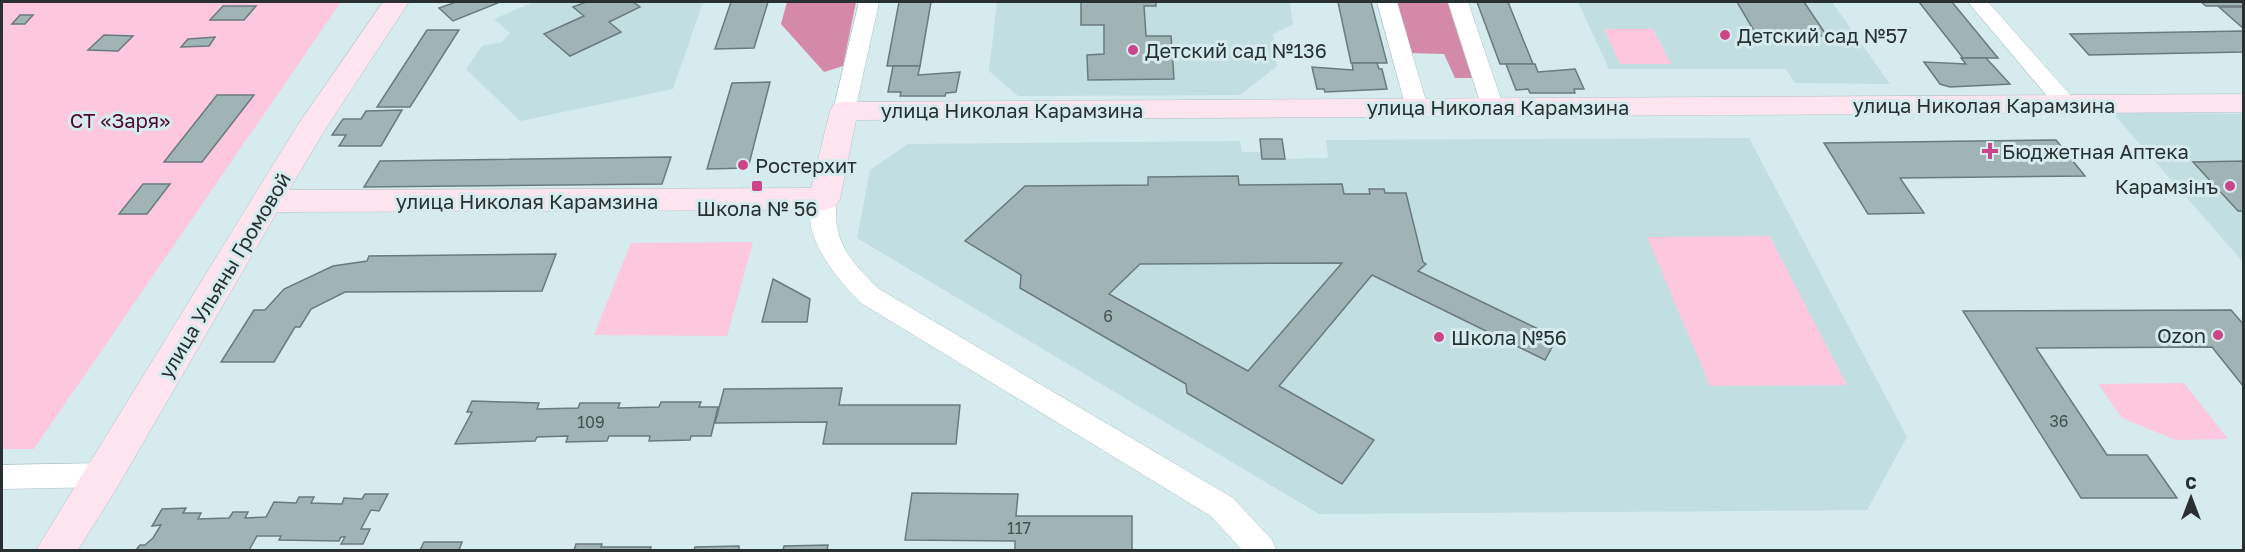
<svg xmlns="http://www.w3.org/2000/svg" width="2245" height="552" viewBox="0 0 2245 552" font-family="'Golos Text',sans-serif">
	<style>
		.built { fill: #c1dee1 }
		.green { fill: #fdc7dd }
		.forest { fill: #d589a9 }
		.building { fill: #a0b4b6; stroke: #697b7d; stroke-width: 1.5; fill-rule: evenodd }
		.lines { fill: none; stroke-linecap: round; stroke-linejoin: round }
		.street-casing { stroke: #afc3c5; stroke-width: 1 }
		.secondary-casing { stroke: #afc3c5; stroke-width: 1 }
		.street { fill: #fff; fill-rule: evenodd }
		.secondary { fill: #fee4ef; fill-rule: evenodd }
		.poi-dot { fill: #cb4689; stroke: #d6ebed; stroke-width: 2 }
		.labels { text-anchor: middle; dominant-baseline: central; stroke-width: 6; stroke-linejoin: round; paint-order: stroke }
		.number-label { font-size: 16px; fill: #465152 }
		.poi-label { font-size: 20px; fill: #283031; stroke: #d6ebed; text-anchor: start }
		.street-label { font-size: 20px; fill: #283031; stroke: #d6ebed }
		.park-label { font-size: 20px; fill: #4d082e; stroke: #d6ebed }
	</style>
	<rect width="100%" height="100%" fill="#d6ebed"/>
	<g class="built">
		<polygon points="534,2 703,2 673,89 520,121 466,69 482,46 502,42 510,33 494,19"/>
		<polygon points="989,2 1290,2 1293,24 1273,34 1277,66 1240,95 1018,96 989,71 997,3"/>
		<polygon points="1578,2 1832,2 1890,84 1795,83 1786,69 1609,69"/>
		<polygon points="2112,112 2243,114 2243,262"/>
		<polygon points="1749,138 1907,437 1867,510 1319,514 857,238 870,170 908,144 1240,141 1242,152 1262,152 1263,159 1328,158 1326,140"/>
	</g>
	<g class="green">
		<polygon points="2,2 341,2 34,449 2,449"/>
		<polygon points="1604,29 1653,29 1671,64 1620,64"/>
		<polygon points="1770,236 1770,237 1847,385 1710,386 1647,237"/>
		<polygon points="753,242 727,336 594,335 631,243"/>
		<polygon points="2184,383 2228,439 2176,440 2122,418 2098,384"/>
	</g>
	<g class="forest">
		<polygon points="787,2 856,2 843,66 824,72 781,24"/>
		<polygon points="1397,2 1452,2 1475,78 1455,78 1444,54 1410,53"/>
	</g>
	<g class="building">
		<polygon points="456,2 500,2 453,21 439,8"/>
		<polygon points="586,2 633,2 640,7 609,22 621,32 570,56 544,34 584,16 573,7"/>
		<polygon points="731,2 768,2 754,48 715,49"/>
		<polygon points="899,2 931,2 920,66 887,66"/>
		<polygon points="1081,2 1156,2 1156,6 1144,6 1146,36 1171,36 1174,79 1088,80 1087,55 1104,54 1104,25 1081,25"/>
		<polygon points="1338,2 1371,2 1387,63 1351,63"/>
		<polygon points="1477,2 1508,2 1533,64 1500,64"/>
		<polygon points="1737,2 1804,2 1827,36 1757,36"/>
		<polygon points="1919,2 1952,2 1998,58 1963,58"/>
		<polygon points="2201,2 2242,2 2244,6 2206,6"/>
		<polygon points="223,6 256,6 244,20 210,20"/>
		<polygon points="2219,7 2244,7 2244,29"/>
		<polygon points="20,15 33,15 25,24 12,24"/>
		<polygon points="427,30 459,30 410,107 377,107"/>
		<polygon points="2244,31 2244,52 2089,55 2070,34"/>
		<polygon points="104,35 133,36 118,51 88,50"/>
		<polygon points="215,37 209,46 181,47 188,39"/>
		<polygon points="1961,58 1986,58 2010,84 1950,87 1940,84 1924,62 1966,64"/>
		<polygon points="1352,63 1377,63 1379,69 1382,69 1387,89 1325,92 1324,89 1317,89 1312,67 1353,70"/>
		<polygon points="1506,64 1535,64 1538,72 1575,69 1584,89 1574,89 1575,93 1530,93 1528,89 1516,90"/>
		<polygon points="893,66 920,66 918,75 960,72 956,92 946,93 945,96 900,96 901,92 888,92"/>
		<polygon points="770,82 748,168 707,169 732,83"/>
		<polygon points="217,95 254,95 202,162 164,162"/>
		<polygon points="402,110 381,146 339,146 346,135 332,135 343,119 361,119 366,111"/>
		<polygon points="1260,139 1282,139 1285,159 1262,159"/>
		<polygon points="2056,140 2085,176 1900,178 1924,213 1868,214 1824,143"/>
		<polygon points="671,157 662,184 364,187 380,161"/>
		<polygon points="2244,161 2244,211 2238,211 2193,162"/>
		<path d="M1238,176L1239,185L1342,184L1344,194H1370L1369,189H1384L1385,193H1406L1423,262L1426,264L1418,271L1557,338L1545,360L1372,275L1279,386L1374,440L1342,484L1187,393L1186,384L1020,288L1021,275L965,241L1025,186L1148,185V177ZM1342,263L1248,371L1109,294L1140,264Z"/>
		<polygon points="143,184 170,184 147,214 119,214"/>
		<polygon points="556,254 542,291 345,292 311,309 300,327 295,327 274,362 221,362 254,310 265,310 284,289 333,266 367,261 369,256"/>
		<polygon points="773,279 810,299 807,322 762,322"/>
		<polygon points="2231,310 2244,325 2244,387 2212,347 2036,348 2107,455 2147,455 2177,498 2081,498 1963,311"/>
		<polygon points="842,388 839,405 960,405 956,444 823,444 827,422 715,423 724,389"/>
		<polygon points="472,401 539,403 537,409 578,408 580,403 620,403 618,408 659,407 661,402 701,402 699,407 718,407 711,436 691,436 690,440 649,441 650,436 609,436 607,441 566,442 568,436 537,437 535,441 455,444 472,412 467,412"/>
		<polygon points="912,493 1018,494 1016,516 1132,516 1132,550 1015,550 1015,541 905,540"/>
		<polygon points="365,494 388,494 379,511 371,510 361,529 370,529 363,544 341,544 345,537 341,537 339,541 279,540 281,536 257,536 249,550 136,550 140,545 145,545 153,538 161,525 152,526 162,509 186,508 183,513 201,513 198,519 229,518 233,512 248,512 245,518 266,517 274,502 296,503 299,497 314,497 311,503 342,504 344,498 362,499"/>
		<polygon points="424,542 462,542 459,550 420,550"/>
		<polygon points="576,544 602,544 601,547 651,547 650,550 574,550"/>
		<polygon points="828,545 827,550 783,550 784,546"/>
		<polygon points="739,546 739,550 694,550 695,547"/>
	</g>
	<g class="lines">
		<defs>
			<g id="street">
				<polygon points="859,2 879,2 855,111 852,116 836,116 833,111"/>
				<polygon points="1377,2 1397,2 1428,108 1425,113 1409,113 1406,108"/>
				<polygon points="1448,2 1468,2 1504,108 1501,113 1485,113 1482,108"/>
				<polygon points="1968,2 1988,2 2074,99 2077,104 2074,109 2058,109"/>
				<path d="M824,191L832,193C838,203 835,215 837,226C841,253 861,271 879,289L1233,498L1272,540L1276,550H1242L1211,516L861,303C837,279 794,229 816,193Z"/>
				<polygon points="105,463 115,466 120,475 115,484 105,487 2,489 2,465"/>
			</g>
			<polygon id="secondary" points="383,2 409,2 326,128 289,190 811,188 830,111 834,104 844,102 2244,94 2244,112 856,120 840,199 835,207 824,210 277,212 118,486 78,550 36,550 297,126"/>
		</defs>
		<use href="#street" class="street-casing"/>
		<use href="#secondary" class="secondary-casing"/>
		<use href="#street" class="street"/>
		<use href="#secondary" class="secondary"/>
	</g>
	<g class="poi-dot">
		<circle cx="1725" cy="35" r="6"/>
		<circle cx="1133" cy="50" r="6"/>
		<path d="M1987 142h6v6h6v6h-6v6h-6v-6h-6v-6h6z"/>
		<circle cx="743" cy="165" r="6"/>
		<rect x="751" y="180" width="12" height="12" rx="3"/>
		<circle cx="2230" cy="186" r="6"/>
		<circle cx="2218" cy="335" r="6"/>
		<circle cx="1439" cy="337" r="6"/>
	</g>
	<g class="labels">
		<g class="number-label">
			<text x="1108" y="316">6</text>
			<text x="2059" y="421">36</text>
			<text x="591" y="422">109</text>
			<text x="1019" y="528">117</text>
		</g>
		<g class="poi-label">
			<text x="1737" y="35">Детский сад №57</text>
			<text x="1145" y="50">Детский сад №136</text>
			<text x="2002" y="151">Бюджетная Аптека</text>
			<text x="755" y="165">Ростерхит</text>
			<text x="2218" y="186" text-anchor="end">Карамзiнъ</text>
			<text x="757" y="208" text-anchor="middle">Школа № 56</text>
			<text x="2206" y="335" text-anchor="end">Ozon</text>
			<text x="1451" y="337">Школа №56</text>
		</g>
		<g class="street-label">
			<text x="1984" y="105">улица Николая Карамзина</text>
			<text x="1498" y="107">улица Николая Карамзина</text>
			<text x="1012" y="110">улица Николая Карамзина</text>
			<text x="527" y="201">улица Николая Карамзина</text>
			<text transform="translate(224 275) rotate(-59)">улица Ульяны Громовой</text>
		</g>
		<g class="park-label">
			<text x="120" y="120">СТ «Заря»</text>
		</g>
	</g>
	<rect width="2245" height="552" fill="none" stroke="#283031" stroke-width="6"/>
	<g transform="translate(2191 498)" stroke="#d6ebed" stroke-width="4.5" paint-order="stroke">
	<path d="M0-4.5L10 22L0 15L-10 22Z" fill="#283031"/>
	<text y="-9" font-size="16" font-weight="bold" text-anchor="middle" fill="#283031">С</text>
	</g>
</svg>
